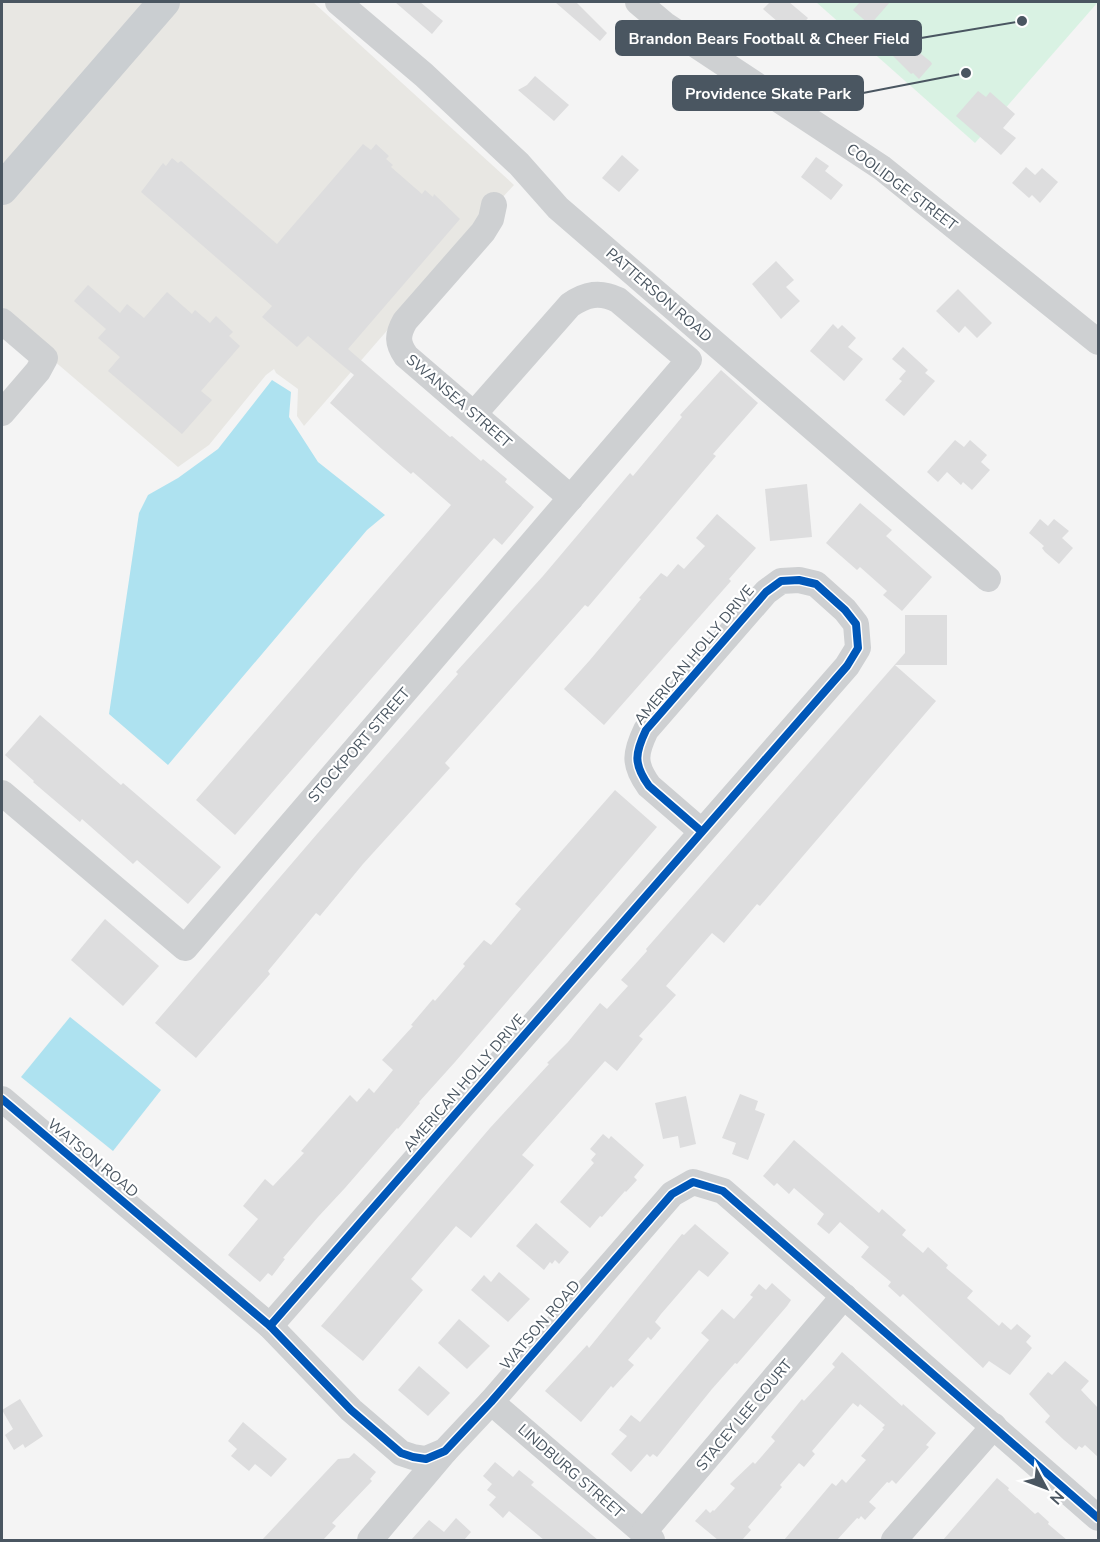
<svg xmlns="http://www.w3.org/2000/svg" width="1100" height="1542" viewBox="0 0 1100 1542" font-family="'Nunito Sans',sans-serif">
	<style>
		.commercial { fill: #e8e7e3 }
		.green { fill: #d9f2e3 }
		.water { fill: #aee2f0 }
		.building { fill: #ddddde }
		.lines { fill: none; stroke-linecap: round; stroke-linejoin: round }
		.minor { stroke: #ced0d2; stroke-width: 26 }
		.major { stroke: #caced1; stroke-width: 32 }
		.cycleway-casing { stroke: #fff; stroke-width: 11 }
		.cycleway { stroke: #0057b8; stroke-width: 8 }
		.labels { text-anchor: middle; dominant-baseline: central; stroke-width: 4.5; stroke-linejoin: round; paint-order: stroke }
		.street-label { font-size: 15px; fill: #4a5661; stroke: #fff }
		.leader { fill: none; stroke: #4a5661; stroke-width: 2 }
		.callout-dot { fill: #4a5661; stroke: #fff; stroke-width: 2 }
		.callout { fill: #4a5661; stroke: #4a5661; stroke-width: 2 }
		.callout-label { font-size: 16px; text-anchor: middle; font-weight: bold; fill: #fff }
	</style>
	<rect width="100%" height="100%" fill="#f4f4f4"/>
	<g class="commercial">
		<polygon points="2,2 151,2 2,174"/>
		<polygon points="177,2 313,2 514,185 502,198 486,194 482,215 391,326 304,426 297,416 298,389 276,373 274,369 266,375 209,445 178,467 53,360 2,309 2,204"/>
	</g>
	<polygon class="green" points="816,2 1098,2 975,143"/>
	<g class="water">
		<polygon points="272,380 291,392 289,417 318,462 385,515 367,530 168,765 109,714 139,513 148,495 178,478 218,449"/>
		<polygon points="70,1017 161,1090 113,1151 21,1077"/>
	</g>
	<g class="building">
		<polygon points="395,2 420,2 443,21 432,34"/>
		<polygon points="555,2 576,2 607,33 600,41"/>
		<polygon points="770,2 789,2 808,18 793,35 763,9"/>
		<polygon points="860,2 890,2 870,25 853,10"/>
		<polygon points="905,41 931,62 932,64 919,79 913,73 911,74 893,56"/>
		<polygon points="535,76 569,105 554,121 518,90 527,85"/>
		<polygon points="978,91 986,97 990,92 1015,114 1003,128 1016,138 1001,155 956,116"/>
		<polygon points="363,144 371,150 376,144 389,156 386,159 393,165 391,167 422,194 425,190 433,197 434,194 460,219 348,349 450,437 452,436 481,461 483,459 507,479 505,482 534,507 502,545 494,538 235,835 196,800 451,505 413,472 411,474 383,450 330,403 354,375 308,336 297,347 262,317 272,306 141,192 163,163 166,166 172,158 178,163 181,161 277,244"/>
		<polygon points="622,155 639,170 619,192 602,178"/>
		<polygon points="816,157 829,166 825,171 843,185 831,200 801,177"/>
		<polygon points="1026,167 1035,175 1042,168 1058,182 1040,203 1032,195 1029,198 1012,183"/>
		<polygon points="776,261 794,280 786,287 800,301 781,319 752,284"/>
		<polygon points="88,285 120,313 127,304 144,318 167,292 192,314 195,310 210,323 216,316 233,332 229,336 240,346 201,391 212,400 182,434 108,371 120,357 98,338 106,329 74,301"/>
		<polygon points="958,289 992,323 977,338 965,326 959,333 936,311"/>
		<polygon points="833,324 838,329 842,325 856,338 848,347 863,359 844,381 810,351"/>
		<polygon points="903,347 928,370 925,373 935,381 904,416 885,400 902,381 899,379 906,371 892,359"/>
		<polygon points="721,370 758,403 713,454 716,456 672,508 588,607 585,605 445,763 450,768 363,864 320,916 316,913 268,971 270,974 196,1058 155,1023 317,834 458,674 456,672 543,576 630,473 633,476 682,417 680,415"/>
		<polygon points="955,440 964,447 970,440 987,455 981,462 990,470 972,490 963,482 961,485 947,472 938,482 927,472"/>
		<polygon points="807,484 812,537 770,541 765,489"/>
		<polygon points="860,503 892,530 886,536 932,577 902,611 883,595 887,591 860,567 857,570 826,543"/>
		<polygon points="717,514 756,548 729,579 731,581 604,725 564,689 590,660 641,599 639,598 661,573 667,577 678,564 684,569 705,546 696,538"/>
		<polygon points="1040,519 1048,526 1054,519 1069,531 1062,538 1073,548 1059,564 1045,552 1042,548 1044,546 1029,533"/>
		<polygon points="905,615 947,615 947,665 895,665 936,701 760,906 757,904 724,943 712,933 666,986 676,995 639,1036 643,1039 617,1071 605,1061 522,1155 534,1165 471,1238 456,1226 411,1279 423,1290 363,1361 321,1326 490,1128 549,1064 547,1063 568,1042 600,1003 607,1009 628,986 621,980 647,951 646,949 905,653"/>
		<polygon points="40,715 121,785 123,783 221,867 188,904 137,860 133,864 82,819 80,822 33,782 34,781 5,755"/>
		<polygon points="615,790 657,827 455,1062 419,1102 420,1103 398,1129 397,1128 345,1188 318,1217 283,1258 285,1259 272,1276 268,1273 260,1282 228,1255 258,1219 243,1206 265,1179 273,1186 304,1153 301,1151 350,1095 357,1102 369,1088 374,1093 393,1070 382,1060 413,1026 411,1025 433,999 435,1001 465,966 463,964 484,940 491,945 521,909 515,904"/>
		<polygon points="105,919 159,966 123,1006 71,960"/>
		<polygon points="740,1094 758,1101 755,1110 765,1114 748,1160 732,1154 736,1143 722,1138"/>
		<polygon points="686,1096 696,1144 680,1148 678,1136 663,1139 655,1103"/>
		<polygon points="603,1134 609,1139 611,1136 644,1165 634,1177 637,1180 626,1192 625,1191 602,1217 600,1216 590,1228 560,1202 594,1163 591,1160 596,1154 590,1149"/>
		<polygon points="794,1140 879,1213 882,1209 906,1230 902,1235 923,1253 928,1247 948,1265 946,1268 973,1291 967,1298 999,1326 1002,1322 1011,1330 1017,1324 1031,1336 1026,1342 1032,1348 1010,1375 989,1361 983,1368 903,1294 900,1297 888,1286 891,1282 861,1257 869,1247 840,1222 829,1234 817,1224 824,1214 794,1188 789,1194 777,1183 774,1186 763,1176"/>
		<polygon points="536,1223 569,1252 559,1264 555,1260 552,1264 550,1262 544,1270 516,1246"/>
		<polygon points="695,1224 729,1253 708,1277 699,1270 661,1314 655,1322 661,1328 651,1340 648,1337 628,1360 634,1365 613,1388 611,1386 581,1422 545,1391 587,1345 589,1348 672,1246 682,1234 684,1235"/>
		<polygon points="499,1272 530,1299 508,1322 471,1290 484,1275 491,1282"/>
		<polygon points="772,1283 791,1300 787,1306 737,1364 735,1363 712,1389 657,1457 653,1454 650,1457 647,1454 631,1472 611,1454 627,1436 619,1430 631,1415 640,1422 709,1340 701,1333 722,1309 734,1319 753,1297 750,1295 759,1284 766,1290"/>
		<polygon points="459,1319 490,1346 467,1369 438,1343"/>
		<polygon points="842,1352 902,1406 903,1404 936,1433 926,1445 929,1447 896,1484 892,1480 889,1483 887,1482 869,1502 876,1508 865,1520 861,1516 859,1519 857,1518 837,1540 784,1540 832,1483 836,1486 842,1479 846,1483 866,1460 861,1456 884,1429 882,1428 885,1425 860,1404 858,1407 853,1403 812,1451 815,1454 804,1467 799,1463 780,1485 782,1487 748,1527 751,1530 742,1540 718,1540 695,1521 706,1509 710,1513 713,1510 714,1511 735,1488 730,1484 753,1462 755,1464 775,1441 771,1437 802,1399 804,1401 835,1367 832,1364"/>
		<polygon points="1065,1361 1089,1381 1081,1390 1098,1408 1098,1457 1085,1445 1082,1448 1079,1446 1076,1450 1064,1440 1045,1422 1050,1416 1029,1394 1048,1372 1052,1375"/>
		<polygon points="419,1366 450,1393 428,1416 398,1390"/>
		<polygon points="20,1399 43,1436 25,1448 23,1444 14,1450 5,1435 13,1429 2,1410"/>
		<polygon points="243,1422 287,1459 271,1477 255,1464 249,1471 231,1456 237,1449 228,1441"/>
		<polygon points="354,1453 376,1472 370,1479 372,1481 332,1523 336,1526 323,1540 262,1540 338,1459 349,1458"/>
		<polygon points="495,1462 513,1477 519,1470 534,1482 531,1485 598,1540 544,1540 509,1511 503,1518 489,1505 496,1497 487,1490 492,1484 483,1476"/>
		<polygon points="997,1478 1009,1488 1008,1490 1035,1514 1038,1512 1049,1522 1048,1524 1067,1540 943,1540"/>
		<polygon points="456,1518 471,1532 464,1540 411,1540 429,1520 444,1532"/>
	</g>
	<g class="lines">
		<g class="minor">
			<polyline points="338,2 424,75 519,164 558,208 988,579"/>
			<polyline points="638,2 664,24 882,168 1098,342"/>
			<path d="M494,205L491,219L483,232L405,321C397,335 397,343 406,356L571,498"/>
			<polyline points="2,321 45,358 38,371 2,413"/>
			<path d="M2,793L185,948L689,360L618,300C600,291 586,294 570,305L474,414"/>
			<polyline points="2,1099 270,1326 351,1410 401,1453 413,1457 426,1459 445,1451 491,1402 672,1194 693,1182 723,1191 1098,1518"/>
			<path d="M270,1326L847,666L858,648L856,624L845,610L816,584L799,580L781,581L766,592L646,730C635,753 633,764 649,786L701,831"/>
			<polyline points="491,1402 652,1540"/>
			<polyline points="643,1533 844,1296"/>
			<polyline points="370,1540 445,1451"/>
			<polyline points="894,1540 994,1426"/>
		</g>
		<polyline class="major" points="2,189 164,2"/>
		<defs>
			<g id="cycleway">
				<polyline points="2,1099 270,1326 351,1410 401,1453 413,1457 426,1459 445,1451 491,1402 672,1194 693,1182 723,1191 1098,1518"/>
				<path d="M270,1326L847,666L858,648L856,624L845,610L816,584L799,580L781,581L766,592L646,730C635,753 633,764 649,786L701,831"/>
			</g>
		</defs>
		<use href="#cycleway" class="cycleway-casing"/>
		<use href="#cycleway" class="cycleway"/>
	</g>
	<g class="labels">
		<g class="street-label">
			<text transform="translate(902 187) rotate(37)">COOLIDGE STREET</text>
			<text transform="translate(659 295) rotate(41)">PATTERSON ROAD</text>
			<text transform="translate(459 401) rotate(41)">SWANSEA STREET</text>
			<text transform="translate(694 655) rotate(-50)">AMERICAN HOLLY DRIVE</text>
			<text transform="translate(359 745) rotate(-49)">STOCKPORT STREET</text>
			<text transform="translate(464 1083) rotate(-49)">AMERICAN HOLLY DRIVE</text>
			<text transform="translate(93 1158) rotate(40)">WATSON ROAD</text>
			<text transform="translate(540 1325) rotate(-49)">WATSON ROAD</text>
			<text transform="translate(744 1415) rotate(-50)">STACEY LEE COURT</text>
			<text transform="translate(571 1471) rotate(41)">LINDBURG STREET</text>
		</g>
	</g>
	<path class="leader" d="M1022 21L921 38M966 73L863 93"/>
	<g class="callout-dot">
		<circle cx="1022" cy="21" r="6"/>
		<circle cx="966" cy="73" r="6"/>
	</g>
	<g class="callout">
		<rect x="616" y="21" width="305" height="34" rx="6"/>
		<rect x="673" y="76" width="190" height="34" rx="6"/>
	</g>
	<g class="callout-label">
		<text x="769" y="44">Brandon Bears Football &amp; Cheer Field</text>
		<text x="768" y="99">Providence Skate Park</text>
	</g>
	<rect width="1100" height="1542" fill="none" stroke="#4a5661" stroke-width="6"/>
	<g transform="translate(1046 1488) rotate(131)" stroke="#ffffff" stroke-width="4.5" paint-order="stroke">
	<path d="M0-4.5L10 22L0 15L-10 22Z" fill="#4a5661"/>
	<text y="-9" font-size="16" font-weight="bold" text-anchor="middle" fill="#4a5661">N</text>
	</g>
</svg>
